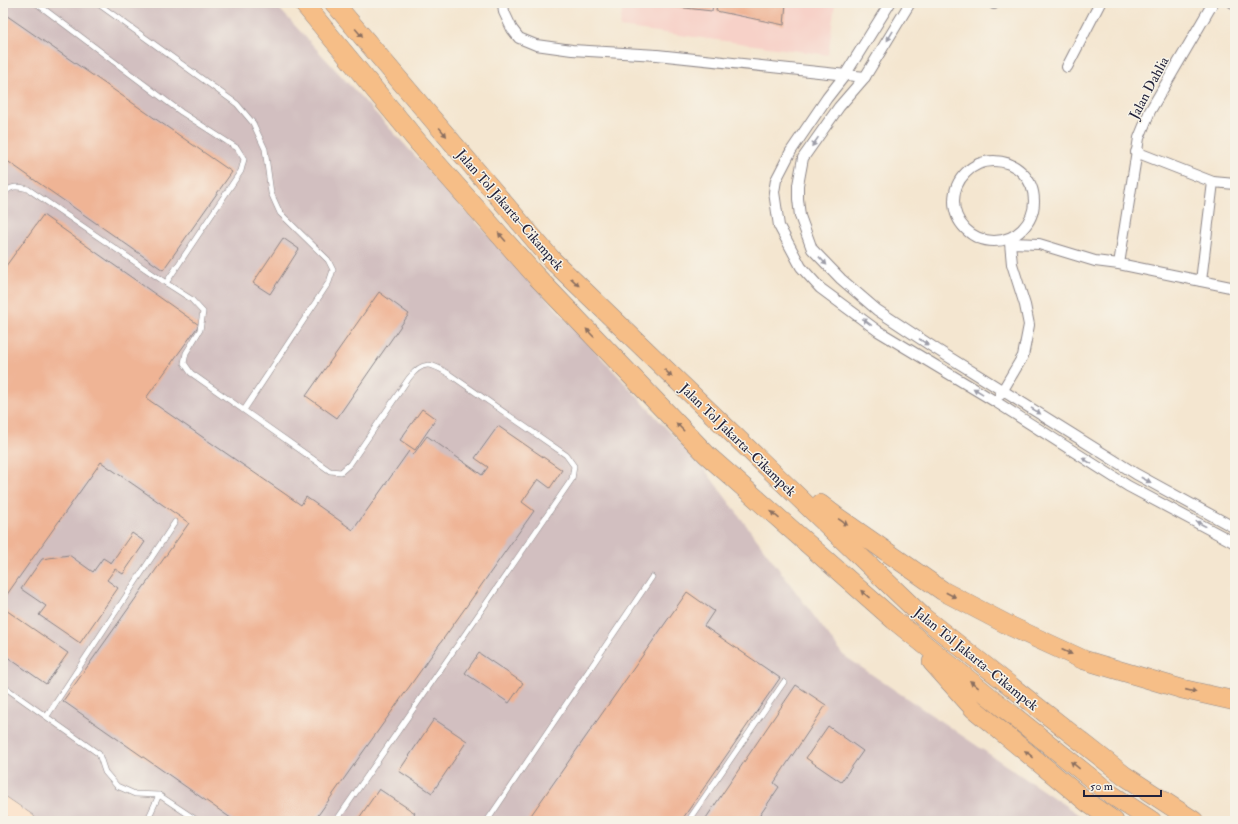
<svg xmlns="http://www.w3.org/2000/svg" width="1238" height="824" viewBox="0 0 1238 824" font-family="'IM FELL Double Pica',serif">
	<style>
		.built { fill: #f7d1c8 }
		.industrial { fill: #d2bfc0 }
		.building { fill: #efb495 }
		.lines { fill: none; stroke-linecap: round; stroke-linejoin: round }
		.lane-casing { stroke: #8b8486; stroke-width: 6 }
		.street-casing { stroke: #8b8486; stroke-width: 12 }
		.secondary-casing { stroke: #8b8486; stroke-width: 16 }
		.highway-casing { stroke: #8b8486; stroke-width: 20 }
		.lane { stroke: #fff; stroke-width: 5 }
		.street { stroke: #fff; stroke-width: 10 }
		.secondary { stroke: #fbe5cf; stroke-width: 15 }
		.highway { stroke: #f6be87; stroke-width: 19 }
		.oneway { fill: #8c7061 }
		.oneway2 { fill: #9c9ca7 }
		.labels { text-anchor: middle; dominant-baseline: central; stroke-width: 3; stroke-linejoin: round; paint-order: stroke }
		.street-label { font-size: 14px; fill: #22223b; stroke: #f7f3e8 }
	</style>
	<rect width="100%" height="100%" fill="#f7f3e8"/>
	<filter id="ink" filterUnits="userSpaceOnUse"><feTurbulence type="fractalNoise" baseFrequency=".025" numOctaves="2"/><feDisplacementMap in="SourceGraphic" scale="8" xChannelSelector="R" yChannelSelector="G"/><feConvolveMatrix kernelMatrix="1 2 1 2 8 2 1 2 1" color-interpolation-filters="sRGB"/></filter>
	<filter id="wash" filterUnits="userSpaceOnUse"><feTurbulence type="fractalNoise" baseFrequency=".012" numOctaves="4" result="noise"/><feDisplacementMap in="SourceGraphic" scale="16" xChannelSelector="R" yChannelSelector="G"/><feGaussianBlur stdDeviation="0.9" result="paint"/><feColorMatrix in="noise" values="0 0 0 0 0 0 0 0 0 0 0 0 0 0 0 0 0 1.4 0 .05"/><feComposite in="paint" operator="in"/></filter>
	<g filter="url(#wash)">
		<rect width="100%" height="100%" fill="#f4e6d0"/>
		<polygon class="built" points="623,3 835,3 828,55 620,27"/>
		<polygon class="industrial" points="3,3 274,3 705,470 843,655 1088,821 3,821"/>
		<g id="blocks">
			<g class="building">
				<polygon points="667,3 713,3 712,11 667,6"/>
				<polygon points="717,3 746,3 756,5 756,3 786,3 784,25 716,11"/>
				<polygon points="3,13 232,172 163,270 3,158"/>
				<polygon points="43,215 199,325 146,398 301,505 306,497 353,530 409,451 413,455 427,436 482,475 488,467 475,458 498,426 562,470 550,488 538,479 522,502 534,511 314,821 235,821 63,701 189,523 101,462 3,600 3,270"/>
				<polygon points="283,238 299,249 270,294 253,283"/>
				<polygon points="379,292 409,314 337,418 306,396"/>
				<polygon points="422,409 436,419 415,450 400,440"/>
				<polygon points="132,533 145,542 123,574 115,569 107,580 118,588 80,643 39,615 46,606 21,589 42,559 69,555 93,572 103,558 111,563"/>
				<polygon points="687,592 714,611 704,626 780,678 681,821 527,821"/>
				<polygon points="3,608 68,653 46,684 3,654"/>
				<polygon points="479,653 523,683 509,703 465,673"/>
				<polygon points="796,685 826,705 774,783 779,787 756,821 704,821"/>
				<polygon points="434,719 467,741 432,793 399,771"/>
				<polygon points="828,726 863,751 841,782 806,758"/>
				<polygon points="379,789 415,813 409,821 357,821"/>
			</g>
		</g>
	</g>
	<g filter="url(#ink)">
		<use href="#blocks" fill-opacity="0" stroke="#8b8486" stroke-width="1"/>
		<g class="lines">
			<defs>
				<g id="lane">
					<path d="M36,3L181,112L237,148L244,159L241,171L166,283L191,299L203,312L200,330L186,353L184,363L191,373L330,471L341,472L350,464L409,378C423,360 431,363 449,374L566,455L574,466L572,479L336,821"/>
					<polyline points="97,3 237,104 253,123 265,149 271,193 280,213 328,260 333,270 329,282 244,410"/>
					<path d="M3,195C10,185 18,186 28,189L166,283"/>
					<polyline points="3,686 99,754 105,772 117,786 135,794 159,795 198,821"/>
					<polyline points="47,716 175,522"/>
					<polyline points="147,821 159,795"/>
					<polyline points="487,821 652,577"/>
					<polyline points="688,821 784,682"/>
				</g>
				<g id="street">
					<polyline points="503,3 504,12 512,29 519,38 536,45 572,50 657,55 865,77"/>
					<polyline points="890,3 845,75 827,98 791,151 776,180 774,192 779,226 801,267 820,288 878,331 996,402 1128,486 1235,543"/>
					<polyline points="910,3 865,77 839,107 803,158 798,185 798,199 800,216 812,249 841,279 877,310 936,349 1136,474 1235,528"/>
					<polyline points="1233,3 1235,4"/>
					<polyline points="994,4 995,3"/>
					<polyline points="1067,67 1100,3"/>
					<polyline points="1136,152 1213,182 1235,184"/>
					<circle cx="994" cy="201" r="40"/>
					<polyline points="1119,264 1139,138 1150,111 1213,3"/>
					<polyline points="1201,281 1213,182"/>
					<polyline points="1000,395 1023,356 1029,325 1025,305 1012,264 1010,243 1039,244 1095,261 1119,264 1235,288"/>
				</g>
				<polyline id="secondary" points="3,804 28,821"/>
				<g id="highway">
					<polyline points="303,3 417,141 535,275 707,455 894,620 1112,795 1152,821"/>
					<polyline points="334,3 552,260 923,617 1125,776 1194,821"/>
					<polyline points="820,504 837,517 943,591 1010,626 1084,660 1182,689 1235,701"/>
					<polyline points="932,662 974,709 1088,803 1114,821"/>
				</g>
			</defs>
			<use href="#lane" class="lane-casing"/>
			<use href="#street" class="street-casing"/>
			<use href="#secondary" class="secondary-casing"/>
			<use href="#highway" class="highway-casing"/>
			<use href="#lane" class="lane"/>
			<use href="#street" class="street"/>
			<use href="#secondary" class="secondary"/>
			<use href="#highway" class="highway"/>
		</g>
		<defs><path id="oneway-solid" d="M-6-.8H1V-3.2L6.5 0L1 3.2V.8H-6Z"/></defs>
		<g class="oneway">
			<use href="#oneway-solid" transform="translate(359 33) rotate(50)"/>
			<use href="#oneway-solid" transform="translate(443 132) rotate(50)"/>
			<use href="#oneway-solid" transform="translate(502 237) rotate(-131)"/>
			<use href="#oneway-solid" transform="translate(575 282) rotate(44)"/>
			<use href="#oneway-solid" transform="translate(590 333) rotate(-134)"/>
			<use href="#oneway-solid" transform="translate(668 373) rotate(44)"/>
			<use href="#oneway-solid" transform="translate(680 427) rotate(-134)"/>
			<use href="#oneway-solid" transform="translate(775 515) rotate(-139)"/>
			<use href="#oneway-solid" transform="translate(843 522) rotate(35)"/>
			<use href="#oneway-solid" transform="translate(865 594) rotate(-139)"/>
			<use href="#oneway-solid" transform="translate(951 595) rotate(28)"/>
			<use href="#oneway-solid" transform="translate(1067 652) rotate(25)"/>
			<use href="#oneway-solid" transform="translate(974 684) rotate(-141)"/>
			<use href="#oneway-solid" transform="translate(1191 691) rotate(13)"/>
			<use href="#oneway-solid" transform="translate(1029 754) rotate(-141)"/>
			<use href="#oneway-solid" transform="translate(1075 765) rotate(-141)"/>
		</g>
		<g class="oneway2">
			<use href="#oneway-solid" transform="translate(890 36) rotate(121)"/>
			<use href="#oneway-solid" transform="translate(815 142) rotate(125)"/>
			<use href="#oneway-solid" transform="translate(823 261) rotate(47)"/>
			<use href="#oneway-solid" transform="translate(867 322) rotate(-144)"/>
			<use href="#oneway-solid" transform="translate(924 342) rotate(33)"/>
			<use href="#oneway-solid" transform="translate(978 391) rotate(-149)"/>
			<use href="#oneway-solid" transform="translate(1036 411) rotate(32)"/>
			<use href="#oneway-solid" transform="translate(1087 461) rotate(-148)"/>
			<use href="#oneway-solid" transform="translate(1146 480) rotate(28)"/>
			<use href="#oneway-solid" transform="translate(1201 524) rotate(-152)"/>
		</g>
	</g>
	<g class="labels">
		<g class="street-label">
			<text transform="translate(1149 88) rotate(-62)">Jalan Dahlia</text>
			<text transform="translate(510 210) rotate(49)">Jalan Tol Jakarta–Cikampek</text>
			<text transform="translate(738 440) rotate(44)">Jalan Tol Jakarta–Cikampek</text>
			<text transform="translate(976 659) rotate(39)">Jalan Tol Jakarta–Cikampek</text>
		</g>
	</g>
	<rect width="1238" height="824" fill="none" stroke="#f7f3e8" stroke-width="16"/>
	<path d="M1084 790v6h77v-6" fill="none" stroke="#22223b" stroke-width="2"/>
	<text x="1090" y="790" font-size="12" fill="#22223b" stroke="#f7f3e8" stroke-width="3" paint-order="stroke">50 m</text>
</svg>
